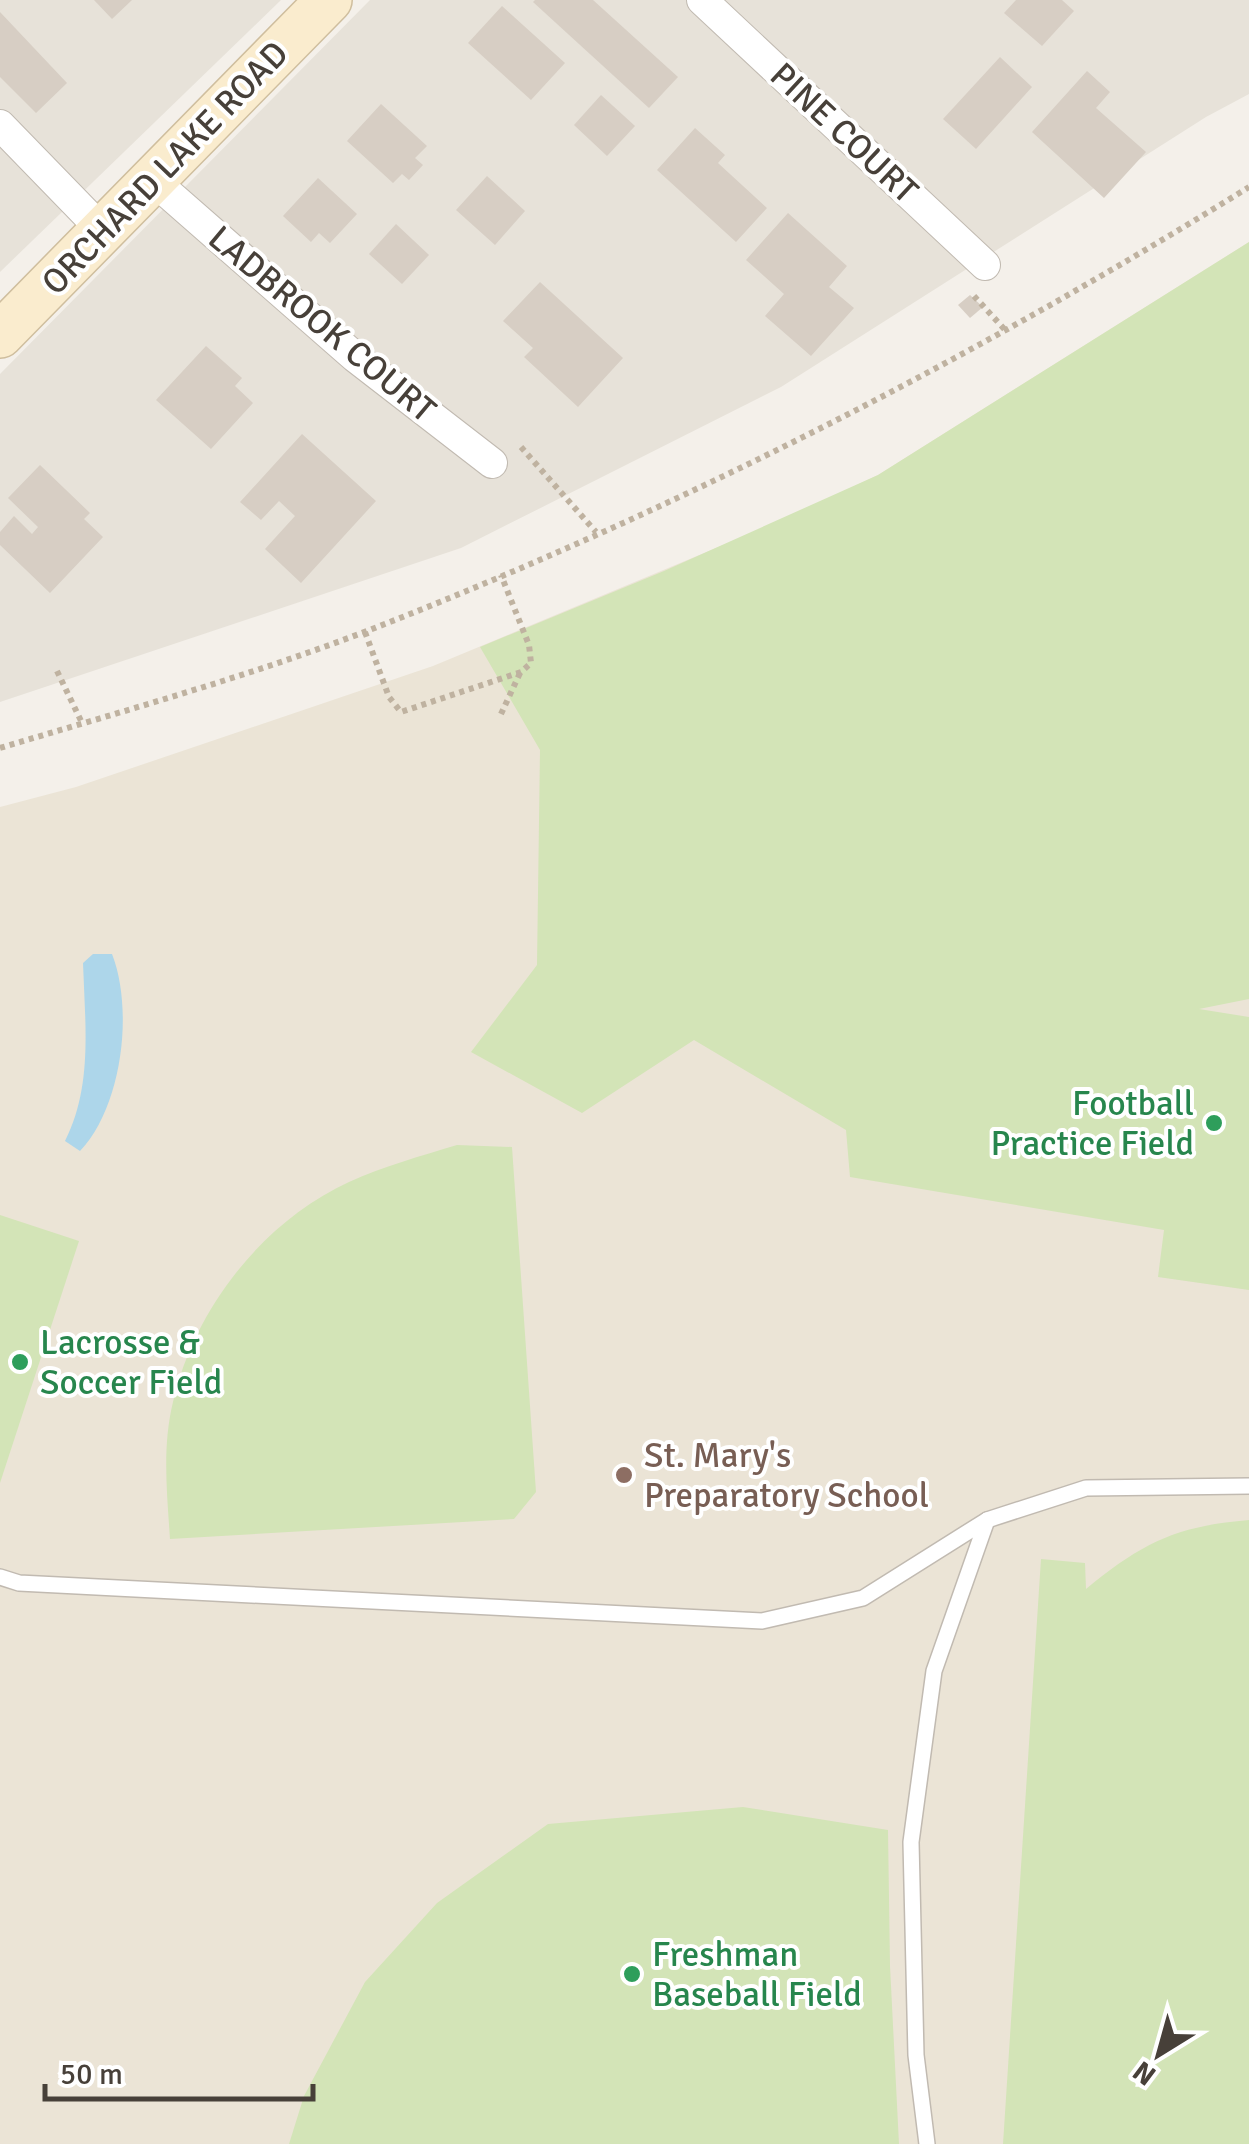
<svg xmlns="http://www.w3.org/2000/svg" width="1249" height="2144" viewBox="0 0 1249 2144" font-family="Signika,sans-serif">
	<style>
		.residential { fill: #e7e2d9 }
		.education { fill: #ebe4d6 }
		.green { fill: #d3e4b7 }
		.water { fill: #add6ea }
		.building { fill: #d7cec4 }
		.lines { fill: none; stroke-linecap: round; stroke-linejoin: round }
		.service-casing { stroke: #c1bab1; stroke-width: 18 }
		.minor-casing { stroke: #c1bab1; stroke-width: 32 }
		.secondary-casing { stroke: #cfbe9e; stroke-width: 48 }
		.path { stroke: #bfb2a0; stroke-width: 6; stroke-dasharray: 5 5; stroke-linecap: butt }
		.service { stroke: #fff; stroke-width: 15 }
		.minor { stroke: #fff; stroke-width: 30 }
		.secondary { stroke: #faecce; stroke-width: 45 }
		.leisure-dot { fill: #2e9e5b; stroke: #fff; stroke-width: 4 }
		.education-dot { fill: #8d6e63; stroke: #fff; stroke-width: 4 }
		.labels { text-anchor: middle; dominant-baseline: central; stroke-width: 8; stroke-linejoin: round; paint-order: stroke }
		.street-label { font-size: 35px; fill: #474039; stroke: #fff }
		.leisure-label { font-size: 35px; fill: #27864d; stroke: #fff; text-anchor: start }
		.education-label { font-size: 35px; fill: #785e54; stroke: #fff; text-anchor: start }
	</style>
	<rect width="100%" height="100%" fill="#f4f0ea"/>
	<g class="residential">
		<polygon points="0,0 281,0 0,272"/>
		<polygon points="370,0 1249,0 1249,94 1206,117 781,387 461,548 0,702 0,374"/>
	</g>
	<polygon class="education" points="1249,242 1249,2144 0,2144 0,807 76,787 433,666 783,520 878,475"/>
	<g class="green">
		<polygon points="1249,242 1249,999 1199,1009 1249,1017 1249,1290 1158,1277 1164,1230 850,1177 846,1130 694,1040 582,1113 471,1052 537,965 540,750 480,647 664,571 878,475"/>
		<path d="M457,1145L512,1147L536,1492L514,1519L170,1539C167,1493 162,1447 173,1402C194,1310 262,1222 349,1182C384,1166 421,1156 457,1145Z"/>
		<polygon points="0,1215 79,1241 0,1483"/>
		<path d="M1249,1520V2144H1003L1041,1559L1085,1563L1086,1589C1142,1543 1176,1526 1249,1520Z"/>
		<polygon points="743,1807 888,1830 890,1966 899,2144 289,2144 304,2096 365,1982 437,1903 548,1824"/>
	</g>
	<path class="water" d="M93,954H112C134,1010 122,1107 80,1151L65,1141C93,1086 85,1024 83,963Z"/>
	<g class="building">
		<polygon points="94,0 132,0 112,19"/>
		<polygon points="535,0 593,0 678,77 649,108 533,2"/>
		<polygon points="1016,0 1062,0 1074,11 1042,46 1004,13"/>
		<polygon points="502,6 565,63 531,100 468,43"/>
		<polygon points="0,12 67,83 36,113 0,77"/>
		<polygon points="1000,57 1032,87 976,149 943,119"/>
		<polygon points="1087,71 1110,92 1096,108 1146,152 1104,198 1032,132"/>
		<polygon points="601,95 635,126 607,156 574,125"/>
		<polygon points="381,104 427,146 415,158 423,165 409,180 402,174 393,183 347,141"/>
		<polygon points="695,128 725,155 718,163 767,208 736,242 657,170"/>
		<polygon points="487,176 525,211 495,245 456,210"/>
		<polygon points="318,178 357,214 330,243 319,233 311,242 283,216"/>
		<polygon points="788,213 847,266 829,287 854,308 811,356 765,316 784,294 746,260"/>
		<polygon points="396,224 429,255 402,284 369,254"/>
		<polygon points="540,282 623,358 578,407 524,357 533,348 503,321"/>
		<polygon points="970,295 983,307 970,318 958,305"/>
		<polygon points="206,346 242,378 235,386 253,403 211,449 156,400"/>
		<polygon points="302,434 376,501 301,583 265,549 295,516 279,501 261,520 240,502"/>
		<polygon points="40,465 90,513 84,519 103,537 50,593 0,545 0,532 14,516 32,534 38,527 8,498"/>
	</g>
	<g class="lines">
		<defs>
			<g id="service">
				<polyline points="0,1577 19,1583 762,1621 863,1598 987,1520 1086,1488 1249,1486"/>
				<polyline points="927,2144 916,2055 911,1842 934,1671 987,1520"/>
			</g>
			<g id="minor">
				<polyline points="702,0 985,265"/>
				<polyline points="0,125 103,231"/>
				<polyline points="154,181 355,357 492,463"/>
			</g>
			<polyline id="secondary" points="0,335 329,0"/>
		</defs>
		<use href="#service" class="service-casing"/>
		<use href="#minor" class="minor-casing"/>
		<use href="#secondary" class="secondary-casing"/>
		<g class="path">
			<polyline points="974,296 1007,332"/>
			<polyline points="521,447 596,532"/>
			<polyline points="365,632 389,697 401,712 521,672 531,663 529,645 501,575"/>
			<polyline points="57,671 82,723"/>
			<polyline points="501,714 520,673"/>
			<path d="M0,748C123,711 247,677 367,631C675,511 969,361 1249,187"/>
		</g>
		<use href="#service" class="service"/>
		<use href="#minor" class="minor"/>
		<use href="#secondary" class="secondary"/>
	</g>
	<g class="leisure-dot">
		<circle cx="1214" cy="1123" r="10"/>
		<circle cx="20" cy="1362" r="10"/>
		<circle cx="632" cy="1974" r="10"/>
	</g>
	<circle class="education-dot" cx="624" cy="1475" r="10"/>
	<g class="labels">
		<g class="street-label">
			<text transform="translate(844 133) rotate(43)">PINE COURT</text>
			<text transform="translate(165 168) rotate(-46)">ORCHARD LAKE ROAD</text>
			<text transform="translate(322 324) rotate(40)">LADBROOK COURT</text>
		</g>
		<g class="leisure-label">
			<text x="1194" y="1103" text-anchor="end">Football<tspan x="1194" dy="40">Practice Field</tspan></text>
			<text x="40" y="1342">Lacrosse &amp;<tspan x="40" dy="40">Soccer Field</tspan></text>
			<text x="652" y="1954">Freshman<tspan x="652" dy="40">Baseball Field</tspan></text>
		</g>
		<g class="education-label">
			<text x="644" y="1455">St. Mary's<tspan x="644" dy="40">Preparatory School</tspan></text>
		</g>
	</g>
	<g transform="translate(1159 2054) rotate(217)" stroke="#ffffff" stroke-width="8" paint-order="stroke">
	<path d="M0-8L18 38L0 25L-18 38Z" fill="#474039"/>
	<text y="-15" font-size="28" font-weight="bold" text-anchor="middle" fill="#474039">N</text>
	</g>
	<path d="M45 2084v15h268v-15" fill="none" stroke="#474039" stroke-width="5"/>
	<text x="60" y="2084" font-size="30" fill="#474039" stroke="#ffffff" stroke-width="8" paint-order="stroke">50 m</text>
</svg>
